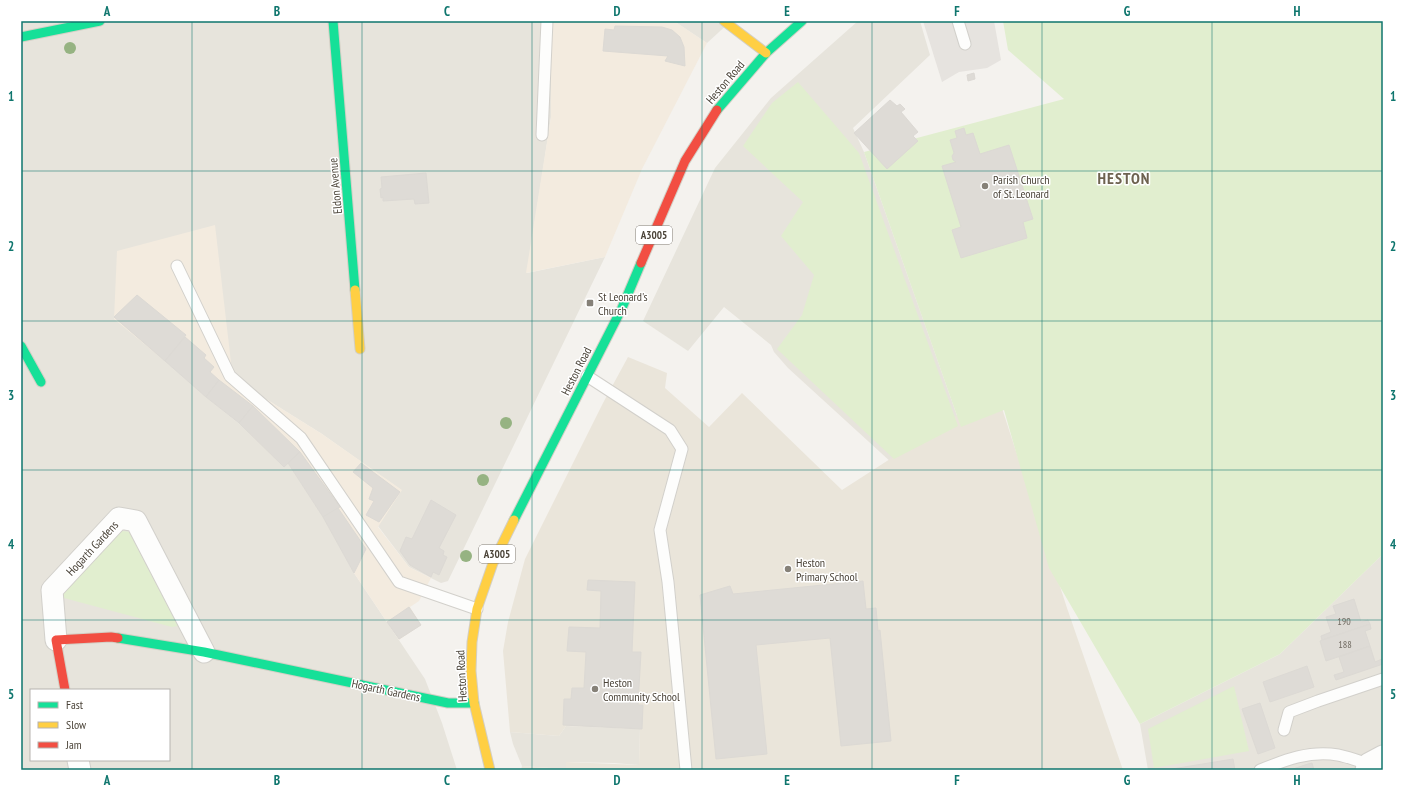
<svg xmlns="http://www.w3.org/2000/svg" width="1404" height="791" viewBox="0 0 1404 791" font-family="'PT Sans Narrow',sans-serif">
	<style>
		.residential { fill: #e7e4dc; fill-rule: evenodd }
		.commercial { fill: #f3ebdf }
		.education { fill: #eae5da }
		.green { fill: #e1eecf }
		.parking { fill: #e6e3df }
		.building { fill: #dedbd6; stroke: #dcd9d4 }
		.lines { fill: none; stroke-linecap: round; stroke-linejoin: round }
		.lane-casing { stroke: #d2d0cb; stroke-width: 13 }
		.street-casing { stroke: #d2d0cb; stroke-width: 23 }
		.fast-casing { stroke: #d3cfc5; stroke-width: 11 }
		.slow-casing { stroke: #d3cfc5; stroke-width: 11 }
		.jam-casing { stroke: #d3cfc5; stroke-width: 11 }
		.lane { stroke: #fdfdfc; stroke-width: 11 }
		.street { stroke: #fdfdfc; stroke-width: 21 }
		.fast { stroke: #16e098; stroke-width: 9 }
		.slow { stroke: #ffcf43; stroke-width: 9 }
		.jam { stroke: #f24e42; stroke-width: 9 }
		.tree { fill: #96b382 }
		.grid { fill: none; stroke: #0f766e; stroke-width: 1; stroke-opacity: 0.55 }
		.poi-dot { fill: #868178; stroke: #fff; stroke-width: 1.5 }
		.labels { text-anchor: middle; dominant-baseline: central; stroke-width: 3; stroke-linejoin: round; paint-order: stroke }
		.number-label { font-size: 10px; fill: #706a61 }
		.shield { fill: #fff; stroke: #817c74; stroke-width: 1 }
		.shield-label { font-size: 11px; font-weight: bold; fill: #4b4439 }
		.street-label { font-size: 12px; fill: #4b4439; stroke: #fff }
		.poi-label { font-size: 12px; fill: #4b4439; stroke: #fff; text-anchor: start }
		.district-label { font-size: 16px; font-weight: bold; letter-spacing: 1px; fill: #6e6250; stroke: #fff }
		.neatline { fill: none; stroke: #0f766e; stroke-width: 1.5 }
		.grid-label { font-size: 13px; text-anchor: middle; font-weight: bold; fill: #0f766e }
	</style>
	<rect width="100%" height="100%" fill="#f4f2ee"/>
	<g class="residential">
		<path d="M21,21H551V117L527,273L605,257L448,581L441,583L409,567L378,526L401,490L322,434L258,394L165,361L206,397L288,463L323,517L354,573L425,679L442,723L457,770H21ZM31,690H169V760H31Z"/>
		<polygon points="674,21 731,21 707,43"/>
		<polygon points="858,21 920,21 930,55 853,128 864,152 961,427 892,463 788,368 774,352 771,345 724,307 688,351 643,321 715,168 771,98"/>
		<polygon points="1383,554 1383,770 1148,770 1140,724 1280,654"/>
		<polygon points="566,726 640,729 639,765 614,763 566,762 566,769 522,766 513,744 510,732 559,736"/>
	</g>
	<g class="commercial">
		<polygon points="551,21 674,21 707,43 642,169 605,257 526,273 551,117"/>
		<polygon points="215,225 232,371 258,394 322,434 402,490 378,527 409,567 431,578 419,601 410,607 421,625 399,640 354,573 323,517 288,463 284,467 239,423 206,397 165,361 114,319 117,251"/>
	</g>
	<polygon class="education" points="628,357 667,373 665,388 709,427 742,393 842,490 949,421 995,387 1067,608 1123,770 521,770 522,766 566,769 566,762 639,765 640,729 566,726 559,736 510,732 503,651 508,622 525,559 603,403"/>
	<g class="green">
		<polygon points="1003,21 1383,21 1383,554 1280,654 1140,724 1049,568 1004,410 961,427 864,152 1064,99 1008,50"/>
		<polygon points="798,82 859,153 958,426 894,459 777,349 802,315 814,275 781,236 803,202 743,146 772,103"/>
		<polygon points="123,531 131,532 182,624 178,626 172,627 64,598 61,594 117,532"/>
		<polygon points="1234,686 1249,751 1154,768 1148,729"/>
	</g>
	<polygon class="parking" points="923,21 994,21 1001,60 987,68 959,72 942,82"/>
	<g class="building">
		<polygon points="615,26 662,27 672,30 680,37 684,47 685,66 665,61 668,56 603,51 605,29 614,30"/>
		<polygon points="974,73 975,79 968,81 967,75"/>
		<polygon points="890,100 897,106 900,104 905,109 901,112 918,132 913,136 918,141 887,169 854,133"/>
		<polygon points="964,128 966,135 973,133 980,154 1009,145 1033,219 1023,222 1027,238 961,258 952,230 961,227 942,166 956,162 953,160 952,156 954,153 950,140 957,138 955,131"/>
		<polygon points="426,173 429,203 415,204 414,199 383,201 383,197 381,198 380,189 382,188 381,177"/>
		<polygon points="137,295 186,335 165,361 114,317"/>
		<polygon points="185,337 206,355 204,358 214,367 210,372 219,380 206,397 165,361"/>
		<polygon points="219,380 253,406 239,423 206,397"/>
		<polygon points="253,406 300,452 284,467 239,423"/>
		<polygon points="300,452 340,507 323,517 288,463"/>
		<polygon points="361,463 400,492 379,522 366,515 374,501 369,499 373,488 353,472"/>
		<polygon points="431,500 456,515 439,548 444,551 443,555 447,557 439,575 433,572 431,577 410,565 400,551 406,537 412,539"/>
		<polygon points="338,508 366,549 354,573 323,517"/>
		<polygon points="588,580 635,582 632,652 641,652 638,705 643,705 642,729 563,725 564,699 571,699 572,688 584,688 586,652 567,651 569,627 600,628 601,591 587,590"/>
		<polygon points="863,581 866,609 876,608 878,631 880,630 891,741 841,746 830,638 756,645 767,754 716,759 700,595 730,586 733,594"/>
		<polygon points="1354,599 1361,622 1368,620 1370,624 1322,640 1321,636 1331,632 1326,617 1336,614 1333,606"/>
		<polygon points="409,607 421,625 399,639 387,622"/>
		<polygon points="1370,624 1371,629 1365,631 1370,646 1326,661 1320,641"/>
		<polygon points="1370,646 1375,662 1382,659 1383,664 1336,680 1334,675 1344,672 1339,657"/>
		<polygon points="1307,666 1314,687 1270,702 1263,682"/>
		<polygon points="1260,703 1275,748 1258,754 1242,709"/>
		<polygon points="1233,759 1235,770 1166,770"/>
		<polygon points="1312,763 1314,770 1290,770 1308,764"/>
	</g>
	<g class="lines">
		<defs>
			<g id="lane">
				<polyline points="958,21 965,44"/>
				<polyline points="542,135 547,21"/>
				<polyline points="177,266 230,376 301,438 399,582 477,609"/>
				<polyline points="587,376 670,430 682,449 660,530 668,582 686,770"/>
				<polyline points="1284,730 1289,712 1318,701 1383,679"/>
				<path d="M1260,770C1285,760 1310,750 1338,755C1348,757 1359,761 1368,764"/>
			</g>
			<g id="street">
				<polyline points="56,640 52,590 119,518 136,521 204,652"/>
				<polyline points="78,760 80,770"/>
				<polyline points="1366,770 1368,764 1383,756"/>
			</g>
			<g id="fast">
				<polyline points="333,21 355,290"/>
				<polyline points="21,37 100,21"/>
				<polyline points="717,110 766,53 802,21"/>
				<polyline points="21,346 41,382"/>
				<polyline points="514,520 622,308 641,263"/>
				<polyline points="118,638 204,652 448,703 474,703"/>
			</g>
			<g id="slow">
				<polyline points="724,21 766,53"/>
				<polyline points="355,290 360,349"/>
				<polyline points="490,770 474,703 471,671 472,642 477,609 493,563 514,520"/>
			</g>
			<g id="jam">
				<polyline points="641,263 685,161 717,110"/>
				<polyline points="65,690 56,640 111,637 118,638"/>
			</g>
		</defs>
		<use href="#lane" class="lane-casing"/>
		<use href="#street" class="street-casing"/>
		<use href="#fast" class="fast-casing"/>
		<use href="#slow" class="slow-casing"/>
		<use href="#jam" class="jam-casing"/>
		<use href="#lane" class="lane"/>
		<use href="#street" class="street"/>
		<use href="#fast" class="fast"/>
		<use href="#slow" class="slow"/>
		<use href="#jam" class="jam"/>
	</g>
	<g class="tree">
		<circle cx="70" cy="48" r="6"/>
		<circle cx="506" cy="423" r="6"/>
		<circle cx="483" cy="480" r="6"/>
		<circle cx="466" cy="556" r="6"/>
	</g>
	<path class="grid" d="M192,21V770M362,21V770M532,21V770M702,21V770M872,21V770M1042,21V770M1212,21V770M21,171H1383M21,321H1383M21,470H1383M21,620H1383"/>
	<g class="poi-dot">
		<circle cx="985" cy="186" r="4"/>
		<rect x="586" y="299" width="8" height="8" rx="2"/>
		<circle cx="788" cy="569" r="4"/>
		<circle cx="595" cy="689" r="4"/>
	</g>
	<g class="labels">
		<g class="number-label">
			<text x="1344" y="621">190</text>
			<text x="1345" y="644">188</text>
		</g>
		<g class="shield">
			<rect x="636" y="226" width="36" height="18" rx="3"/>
			<rect x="479" y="545" width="36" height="18" rx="3"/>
		</g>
		<g class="shield-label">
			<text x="654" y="235">A3005</text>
			<text x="497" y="554">A3005</text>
		</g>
		<g class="street-label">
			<text transform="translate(725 82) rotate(-50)">Heston Road</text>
			<text transform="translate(335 186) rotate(-95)">Eldon Avenue</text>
			<text transform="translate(576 371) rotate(-63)">Heston Road</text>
			<text transform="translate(92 548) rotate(-47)">Hogarth Gardens</text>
			<text transform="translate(461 676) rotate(-93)">Heston Road</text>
			<text transform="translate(386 690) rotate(12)">Hogarth Gardens</text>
		</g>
		<g class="poi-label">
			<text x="993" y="179">Parish Church<tspan x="993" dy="14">of St. Leonard</tspan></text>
			<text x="598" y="296">St Leonard's<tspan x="598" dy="14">Church</tspan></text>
			<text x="796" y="562">Heston<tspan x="796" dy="14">Primary School</tspan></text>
			<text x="603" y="682">Heston<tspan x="603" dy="14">Community School</tspan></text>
		</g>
		<g class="district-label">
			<text x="1124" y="178">HESTON</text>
		</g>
	</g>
	<rect width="1404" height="791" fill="none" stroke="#ffffff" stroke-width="44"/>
	<rect x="30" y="689" width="140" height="72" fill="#ffffff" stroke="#b7b4b0"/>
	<rect x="38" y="702" width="20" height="6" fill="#16e098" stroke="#b7b4b0"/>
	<text x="66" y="709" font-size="12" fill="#4b4439">Fast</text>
	<rect x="38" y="722" width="20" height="6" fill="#ffcf43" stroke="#b7b4b0"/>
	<text x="66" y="729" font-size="12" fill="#4b4439">Slow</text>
	<rect x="38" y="742" width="20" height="6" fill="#f24e42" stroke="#b7b4b0"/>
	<text x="66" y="749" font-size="12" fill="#4b4439">Jam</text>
	<rect x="22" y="22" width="1360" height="747" class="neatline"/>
	<g class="grid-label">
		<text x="107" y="16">A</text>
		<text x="277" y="16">B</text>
		<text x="447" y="16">C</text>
		<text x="617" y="16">D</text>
		<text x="787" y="16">E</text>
		<text x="957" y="16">F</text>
		<text x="1127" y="16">G</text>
		<text x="1297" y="16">H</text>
		<text x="11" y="101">1</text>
		<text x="1393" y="101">1</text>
		<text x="11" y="251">2</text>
		<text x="1393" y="251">2</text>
		<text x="11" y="400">3</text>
		<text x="1393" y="400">3</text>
		<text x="11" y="549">4</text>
		<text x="1393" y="549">4</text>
		<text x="11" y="699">5</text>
		<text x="1393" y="699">5</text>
		<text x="107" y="785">A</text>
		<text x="277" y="785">B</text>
		<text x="447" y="785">C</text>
		<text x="617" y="785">D</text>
		<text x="787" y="785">E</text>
		<text x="957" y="785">F</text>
		<text x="1127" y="785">G</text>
		<text x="1297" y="785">H</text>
	</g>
</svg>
